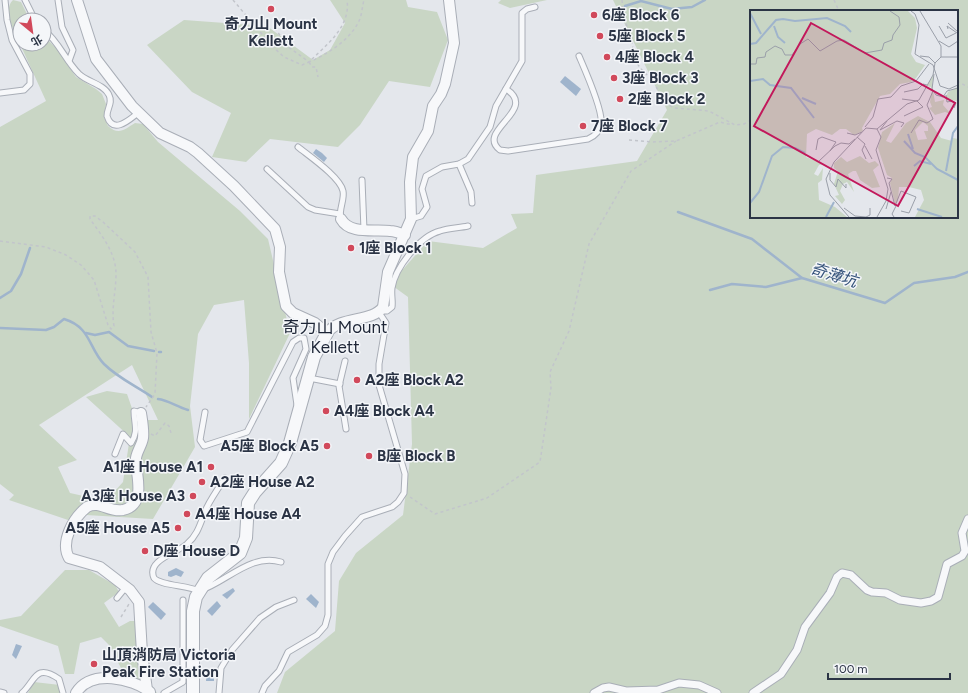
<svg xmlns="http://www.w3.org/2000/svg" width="968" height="693" viewBox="0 0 968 693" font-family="Figtree,'Noto Sans TC',sans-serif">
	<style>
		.green { fill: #c9d6c5; fill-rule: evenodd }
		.water { fill: #9fb4cc }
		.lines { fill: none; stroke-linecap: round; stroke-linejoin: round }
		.stream { stroke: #9fb4cc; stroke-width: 2.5 }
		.service-casing { stroke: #a9aeb7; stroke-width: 7 }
		.pedestrian-casing { stroke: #a9aeb7; stroke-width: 9 }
		.minor-casing { stroke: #a9aeb7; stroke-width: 12 }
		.tertiary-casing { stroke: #a9aeb7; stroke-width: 14 }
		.path { stroke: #c2c5cb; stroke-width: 1.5; stroke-dasharray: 3 3; stroke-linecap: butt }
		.service { stroke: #f7f8fa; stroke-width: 5 }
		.pedestrian { stroke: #f7f8fa; stroke-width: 7 }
		.minor { stroke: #f7f8fa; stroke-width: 10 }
		.tertiary { stroke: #f7f8fa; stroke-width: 12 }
		.poi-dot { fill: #d1495b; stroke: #f4f6f9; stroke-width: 1.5 }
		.labels { text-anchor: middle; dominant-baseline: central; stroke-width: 3; stroke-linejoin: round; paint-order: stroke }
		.poi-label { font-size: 15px; font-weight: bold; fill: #2b3445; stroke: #f4f6f9; text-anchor: start }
		.water-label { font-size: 16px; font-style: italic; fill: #34527a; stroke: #f4f6f9 }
		.quarter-label { font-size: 17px; fill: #1d2536; stroke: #f4f6f9 }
		.inset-river { fill: none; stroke: #9fb4cc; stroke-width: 2 }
		.inset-road { fill: none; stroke: #9a9fa9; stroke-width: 1 }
		.view { fill: #c2185b; fill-opacity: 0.15; stroke: #c2185b; stroke-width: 2 }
		.inset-edge { fill: none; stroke: #2b3445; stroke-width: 2 }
	</style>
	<rect width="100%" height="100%" fill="#e4e7ec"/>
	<g class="green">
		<path d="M13,0L21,2L30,20H20V43C15,33 2,10 13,0Z"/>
		<polygon points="330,0 406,0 408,7 437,12 448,40 430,87 389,81 360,125 338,147 270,139 246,162 212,157 231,113 192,92 147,45 184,20 267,26 313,60 330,50 345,23"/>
		<polygon points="501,0 547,0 510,8 498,3"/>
		<path d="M613,0H968V693H277L285,672L335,631L339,581L356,553L403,515L412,444L408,297L390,284L428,241L483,248L517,228L511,214L533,213L536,175L637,161L667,110ZM751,11H957V217H751Z"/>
		<path d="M44,36L56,48L76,77L96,89L102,94L106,104L104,117L108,126C119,136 125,129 135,123L143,124L158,142L240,211L268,239L290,333L249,419V363L244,300L214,305L198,334L190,406L195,447L153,519L86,515L71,521L9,500L14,495L0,484V127L46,101L20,44H44ZM132,365L158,420H136L127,394L107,391L86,397L130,437L123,482L106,501L70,493L58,467L77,460L39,425Z"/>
		<polygon points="65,570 89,570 115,585 119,592 104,603 119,627 130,621 136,621 150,685 157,693 144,693 122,670 109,645 101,637 80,643 74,674 65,674 58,646 0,626 0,620 21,616"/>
		<polygon points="34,682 60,685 62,693 28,693"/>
	</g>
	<g class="water">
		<polygon points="565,76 581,89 576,96 560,82"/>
		<polygon points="316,149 322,153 327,158 324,162 313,153"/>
		<polygon points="176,568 184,572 181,577 176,575 171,577 168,576 168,572"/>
		<polygon points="233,588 235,591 227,599 222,595"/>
		<polygon points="311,594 319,602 316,608 306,599"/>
		<polygon points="217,601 221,606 212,616 207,611"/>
		<polygon points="153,602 166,614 161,620 148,607"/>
		<polygon points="16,644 22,646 16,659 12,655"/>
		<polygon points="207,670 214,677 214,681 206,681"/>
	</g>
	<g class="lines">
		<g class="stream">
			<polyline points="625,6 641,1 672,9 692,7 705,0"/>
			<polyline points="610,11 619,8"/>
			<polyline points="678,212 752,239 802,278 885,303 914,283 955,277 968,272"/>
			<polyline points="710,290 732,284 766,287 802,278"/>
			<polyline points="0,298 11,291 21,274 30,248"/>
			<path d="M0,328L46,330L54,327L64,319C91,327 89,349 104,364C118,378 136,386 152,397"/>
			<polyline points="86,333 95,335 109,332 128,346 154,351"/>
			<polyline points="159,352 161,352"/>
			<path d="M158,399C168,400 177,407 188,410"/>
		</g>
		<defs>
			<g id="service">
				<polyline points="25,0 35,20"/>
				<polyline points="58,0 62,27 73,50 69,61"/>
				<path d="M44,30C59,42 65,60 79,74C87,82 104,84 109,95C113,103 107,108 107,116C113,135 129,120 138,113"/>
				<path d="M506,89C539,110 475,131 500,150L508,151L588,139C595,136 600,131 601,123C603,110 585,70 579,56"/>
				<polyline points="0,93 24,90 30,84 30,74 12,40 7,20 5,0"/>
				<path d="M298,147C309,156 340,177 343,191C345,200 338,210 341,219"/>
				<polyline points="459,164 471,192 472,203"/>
				<polyline points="267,169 308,207 315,210 340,214"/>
				<polyline points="362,180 364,230"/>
				<polyline points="411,219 421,216 427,207 422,189 426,176 442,167 459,164 468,159 490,127 496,106 522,61 522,13 527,9 535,7"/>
				<path d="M381,311H387L392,307C393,301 391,295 392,288C395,268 420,236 440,231C449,228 459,228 468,226"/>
				<polyline points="345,361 339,386 346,429"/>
				<polyline points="309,378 340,384"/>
				<polyline points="205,412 200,440 204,446 247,432 293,342 299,338 304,338 306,349 293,378 297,405"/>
				<path d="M115,454L123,434L131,443C139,431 134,424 134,411L141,413"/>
				<path d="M225,478C219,487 212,497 207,507C201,520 199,534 187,544C177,553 146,560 154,578C161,586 187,585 199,591C227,582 250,553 281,562"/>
				<polyline points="117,598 126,587"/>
				<polyline points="0,692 4,693"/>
				<path d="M22,693C35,682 35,662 59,679L63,693"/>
				<polyline points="164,693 183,682 183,600"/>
				<polyline points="219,693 221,668 232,650 260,618 276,607 294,600"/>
				<polyline points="262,693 265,686 279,671 288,652 317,635 325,626 328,615 328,564 333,552 345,536 362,517 392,507 398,502 404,493 405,474 379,385 379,364 386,323 378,311"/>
			</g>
			<g id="pedestrian">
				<polyline points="594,693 603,688 609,687 626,691 658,690 679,683 699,685 717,693"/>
				<polyline points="753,693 781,674 797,650 805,627 830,593 837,577 842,573 851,575 867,590 872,592 886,593 900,600 921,603 931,601 938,597 947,564 962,556 965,551 962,533 968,519"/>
			</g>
			<g id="minor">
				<path d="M77,0L96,59L132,106L160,133L190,147L198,153L234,186L275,229L280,247L279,272L286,306L293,313L315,323L327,333C341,315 372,323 383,307L388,272L411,219L410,182L413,157L428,131L433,106L441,94L445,84L454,43L449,0"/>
				<path d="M341,219C350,235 374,229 390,231C395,231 400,233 405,235"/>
				<path d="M141,413C142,420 144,430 143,438C142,445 137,451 136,458C135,474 148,504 123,510C109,513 100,500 87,507C73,518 60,542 69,558L100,567L130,590L139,602L142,653L147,690"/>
				<path d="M76,693C91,669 132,678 150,692"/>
			</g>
			<polyline id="tertiary" points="193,693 193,611 196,597 208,578 240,553 246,538 248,503 255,492 281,463 290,443 314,357 327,333"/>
		</defs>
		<use href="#service" class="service-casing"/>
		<use href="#pedestrian" class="pedestrian-casing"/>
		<use href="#minor" class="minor-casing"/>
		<use href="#tertiary" class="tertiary-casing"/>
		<g class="path">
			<path d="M233,0L273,47L284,57L302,65L309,62C326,45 351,27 347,0"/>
			<polyline points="622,0 624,18 631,38 635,59 640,68 654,82 664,103 675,108 709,111 735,125 744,124 751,120"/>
			<polyline points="834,0 839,11"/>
			<path d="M275,28L287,46L309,62C328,54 350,40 359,21C362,15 362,7 364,0"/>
			<polyline points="309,62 312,67 316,67 318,77"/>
			<polyline points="957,81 968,87"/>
			<polyline points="629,140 652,142 676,141 720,122 728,124 733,124"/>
			<path d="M0,241L46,247L66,255L81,265L94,280L108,325L111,329L114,326C111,308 116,292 116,274C116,253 102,236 90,219V216H95L103,222L135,252L148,277L151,332L157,353L155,394L146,407"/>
			<polyline points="151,434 155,436 165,423 169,426 171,433"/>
			<polyline points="410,497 435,514 487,498 540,462 551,388 550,372 569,331 589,244 631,171 676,141"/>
			<polyline points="121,617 129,604"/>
		</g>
		<use href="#service" class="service"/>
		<use href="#pedestrian" class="pedestrian"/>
		<use href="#minor" class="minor"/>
		<use href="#tertiary" class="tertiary"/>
	</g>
	<g class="poi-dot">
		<circle cx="271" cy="9" r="4"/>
		<circle cx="594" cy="15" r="4"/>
		<circle cx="600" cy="36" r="4"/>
		<circle cx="607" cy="57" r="4"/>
		<circle cx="614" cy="78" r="4"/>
		<circle cx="620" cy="99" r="4"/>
		<circle cx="583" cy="126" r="4"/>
		<circle cx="351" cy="248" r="4"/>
		<circle cx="357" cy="380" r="4"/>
		<circle cx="326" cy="411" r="4"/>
		<circle cx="327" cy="446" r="4"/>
		<circle cx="369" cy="456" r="4"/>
		<circle cx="211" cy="467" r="4"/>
		<circle cx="202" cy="482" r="4"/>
		<circle cx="193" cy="496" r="4"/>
		<circle cx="187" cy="514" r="4"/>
		<circle cx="178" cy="528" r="4"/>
		<circle cx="145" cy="551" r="4"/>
		<circle cx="94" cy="664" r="4"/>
	</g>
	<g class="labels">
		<g class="poi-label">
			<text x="602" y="15">6座 Block 6</text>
			<text x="271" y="24" text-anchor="middle">奇力山 Mount<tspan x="271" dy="17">Kellett</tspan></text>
			<text x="608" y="36">5座 Block 5</text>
			<text x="615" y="57">4座 Block 4</text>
			<text x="622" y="78">3座 Block 3</text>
			<text x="628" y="99">2座 Block 2</text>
			<text x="591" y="126">7座 Block 7</text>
			<text x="359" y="248">1座 Block 1</text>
			<text x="365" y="380">A2座 Block A2</text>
			<text x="334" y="411">A4座 Block A4</text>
			<text x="319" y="446" text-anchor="end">A5座 Block A5</text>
			<text x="377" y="456">B座 Block B</text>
			<text x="203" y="467" text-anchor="end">A1座 House A1</text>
			<text x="210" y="482">A2座 House A2</text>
			<text x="185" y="496" text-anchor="end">A3座 House A3</text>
			<text x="195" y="514">A4座 House A4</text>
			<text x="170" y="528" text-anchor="end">A5座 House A5</text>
			<text x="153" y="551">D座 House D</text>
			<text x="102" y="655">山頂消防局 Victoria<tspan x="102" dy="17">Peak Fire Station</tspan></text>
		</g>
		<g class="water-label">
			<text transform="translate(834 275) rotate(17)">奇薄坑</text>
		</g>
		<g class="quarter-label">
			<text x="335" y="327">奇力山 Mount<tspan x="335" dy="20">Kellett</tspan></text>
		</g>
	</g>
	<g transform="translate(750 10)">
		<rect width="208" height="208" fill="#e4e7ec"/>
		<path d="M0,1H158L165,8L167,18L161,44L166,52L175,55L166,68L161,72L150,74L140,84L130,86L112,118L113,121L104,125L96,119H90L82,125L66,119L57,124L56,147L74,154L69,155L64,164L68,166L73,158L72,170L68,173L69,190L85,197L97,207H0ZM184,64L182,75L185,92L194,90L193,95L201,104L195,102L185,105L179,98L182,97L180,92L182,81L181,77L177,76ZM208,77V91L195,89L198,82ZM168,106L180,112L191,128L202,131L203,128L208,129V207H165L174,190L171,180L159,177H149L148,191L145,194L140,173L142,168L137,165L128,138L132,122L145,113L136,131L141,133L156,113ZM173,112L178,116V121H174L177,129L168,130L165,120ZM110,146L119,153L125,151L129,155L123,160L130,177L122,178L110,170L106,161H103L98,164L104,182L97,172L93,174L90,181L95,190L92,194L85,186L89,185L84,174L88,161L84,158V153L91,147L97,152Z" fill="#c9d6c5" fill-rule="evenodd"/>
		<path class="inset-river" d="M0,3L11,24M24,16L28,27L35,33M0,34L6,33L26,10L33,9L45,11L77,8L95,16L101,22M0,71L13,69L20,75L41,78L64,108M52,88L66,94M158,124L163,139M154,131L165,143L175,147L187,159L208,170M164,156L170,151L181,154M196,161L203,123L208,116M0,193L9,182L22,146L33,137L45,138L55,143M167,199L192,207M76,207L84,192"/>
		<path class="inset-road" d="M161,1L165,4L169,15L165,44L183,55L190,76L199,79L208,75M170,1L191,36V47L185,53M198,13L208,22M189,16L196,28L206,23M198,19L197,16L207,23M189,31L199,37L208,31M170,46L179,47L185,53M191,47H208M0,54H6L7,48L15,47L16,42L25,36L32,39L35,45H42L50,34L58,29L70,41L87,31L94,30L115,43L132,40L134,33L142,30L143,25L150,15L149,7L140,1M184,64L182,79L186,85L193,87L197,81L208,78M154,82L168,79L173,74L177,75M196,85L197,92L202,91L206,93L204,98M152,89L167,91L173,97L154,106M137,111L130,120L147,111L154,113L151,117M115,117L123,107L128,89L141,87L151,76L166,71L179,54M127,119L131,127L126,140L138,179L136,191L127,207M97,123L105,125L112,122M161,123L169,110L177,113L183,109L177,95L183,81M107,127L115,134L112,140L116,149M115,136L122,149M66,140L68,129L72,127L86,132L80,141M69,151L85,136L91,133L99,134L105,129M80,163V170L86,177L88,169L96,178V174M137,168L142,169L139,173L145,196L151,181L166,187L159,203L151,201M94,198L105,206L116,207L120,205V198M136,199L141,182M99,207L80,185L76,169L84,152L116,118L127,119L157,94L169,90L183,65L185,53M144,207L142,204L146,196"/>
		<path class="view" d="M61,13L205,93L148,196L4,116Z"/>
		<rect width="208" height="208" class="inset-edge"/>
	</g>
	<g transform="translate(32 32) rotate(151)"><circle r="19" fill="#f4f6f9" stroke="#a4a8b1"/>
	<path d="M0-3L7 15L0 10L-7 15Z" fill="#d1495b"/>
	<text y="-6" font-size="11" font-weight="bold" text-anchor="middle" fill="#2b3445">北</text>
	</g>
	<path d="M828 673v6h122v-6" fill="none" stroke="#2b3445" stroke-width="2"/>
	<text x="834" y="673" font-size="12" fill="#2b3445" stroke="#f4f6f9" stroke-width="3" paint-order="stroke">100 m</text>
</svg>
